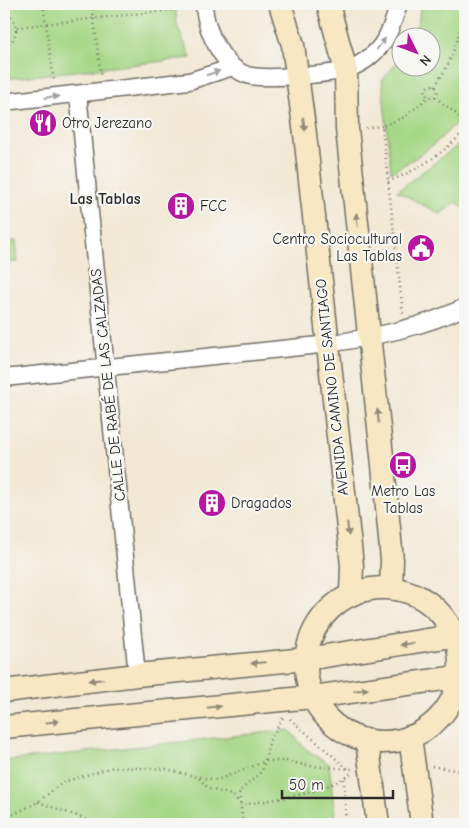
<svg xmlns="http://www.w3.org/2000/svg" width="469" height="828" viewBox="0 0 469 828" font-family="'Comic Neue',sans-serif">
	<style>
		.park { fill: #a6d786; stroke: #688158 }
		.lines { fill: none; stroke-linecap: round; stroke-linejoin: round }
		.street-casing { stroke: #716d66; stroke-width: 19 }
		.secondary-casing { stroke: #716d66; stroke-width: 25 }
		.path { stroke: #716d66; stroke-width: 2.5; stroke-dasharray: 1 4; stroke-linecap: butt }
		.street { stroke: #fff; stroke-width: 16 }
		.secondary { stroke: #f7e8c3; stroke-width: 22 }
		.oneway { fill: #a0a0a0 }
		.oneway2 { fill: #918a77 }
		.labels { text-anchor: middle; dominant-baseline: central; stroke-width: 4.5; stroke-linejoin: round; paint-order: stroke }
		.poi-label { font-size: 15px; fill: #2b2b2b; stroke: #f6f6f2; text-anchor: start }
		.street-label { font-size: 15px; fill: #2b2b2b; stroke: #f6f6f2 }
		.neighbourhood-label { font-size: 16px; font-weight: bold; fill: #2b2b2b; stroke: #f6f6f2 }
	</style>
	<rect width="100%" height="100%" fill="#f6f6f2"/>
	<filter id="ink" filterUnits="userSpaceOnUse"><feTurbulence type="fractalNoise" baseFrequency=".02" numOctaves="2"/><feDisplacementMap in="SourceGraphic" scale="10" xChannelSelector="R" yChannelSelector="G"/><feConvolveMatrix kernelMatrix="1 2 1 2 8 2 1 2 1" color-interpolation-filters="sRGB"/></filter>
	<filter id="wash" filterUnits="userSpaceOnUse"><feTurbulence type="fractalNoise" baseFrequency=".0096" numOctaves="4" result="noise"/><feDisplacementMap in="SourceGraphic" scale="20" xChannelSelector="R" yChannelSelector="G"/><feGaussianBlur stdDeviation="1.12" result="paint"/><feColorMatrix in="noise" values="0 0 0 0 0 0 0 0 0 0 0 0 0 0 0 0 0 1.4 0 .05"/><feComposite in="paint" operator="in"/></filter>
	<g filter="url(#wash)">
		<rect width="100%" height="100%" fill="#f2e8d4"/>
		<g class="park">
			<polygon points="4,4 175,4 177,25 191,58 4,79"/>
			<path d="M420,4H465V112C445,138 420,157 391,172L382,80L401,58L402,68H432V38L412,37L419,19Z"/>
			<polygon points="461,143 465,146 465,210 457,202 440,214 397,191"/>
			<polygon points="16,241 18,262 4,263 4,242"/>
			<polygon points="289,730 307,750 329,764 336,824 4,824 4,761"/>
		</g>
	</g>
	<g filter="url(#ink)">
		<g class="lines">
			<defs>
				<g id="street">
					<path d="M204,4C205,30 223,70 251,76C270,79 290,76 309,75C333,73 354,72 373,54C388,41 393,22 399,4"/>
					<polyline points="78,94 137,675"/>
					<polyline points="4,102 189,81 233,67"/>
					<path d="M4,378L329,344C376,336 422,328 465,307"/>
				</g>
				<g id="secondary">
					<polyline points="280,4 293,45 305,134 352,565 351,594"/>
					<polyline points="328,4 346,71 347,129 383,465 392,560 391,587"/>
					<circle cx="383" cy="665" r="77"/>
					<polyline points="4,691 137,675 306,659 465,634"/>
					<polyline points="4,727 313,697 465,676"/>
					<polyline points="410,737 422,824"/>
					<polyline points="367,741 378,824"/>
				</g>
			</defs>
			<use href="#street" class="street-casing"/>
			<use href="#secondary" class="secondary-casing"/>
			<g class="path">
				<polyline points="43,4 54,81"/>
				<polyline points="92,4 101,77"/>
				<path d="M4,9C20,23 20,35 4,50"/>
				<polyline points="17,27 189,8"/>
				<path d="M435,86C452,61 462,34 463,4"/>
				<polyline points="435,97 438,91 435,86 430,85 426,88 425,93 428,97 435,97 465,121"/>
				<polyline points="366,128 382,126"/>
				<path d="M388,182C420,168 441,156 465,130"/>
				<polyline points="403,313 382,126 405,117 428,97"/>
				<polyline points="290,719 348,769"/>
				<polyline points="432,766 465,772"/>
				<polyline points="200,777 217,780 266,761 286,761 309,766 352,769"/>
				<polyline points="344,779 346,824"/>
				<polyline points="38,802 100,824"/>
				<path d="M4,819L38,802L63,782L113,767L166,769L198,777L209,789L232,795L242,805C279,798 322,795 353,772"/>
				<polyline points="243,824 239,792 262,771 270,740 283,718"/>
			</g>
			<use href="#street" class="street"/>
			<use href="#secondary" class="secondary"/>
		</g>
		<defs><path id="oneway-solid" d="M-6-.8H1V-3.2L6.5 0L1 3.2V.8H-6Z" transform="scale(1.25)"/></defs>
		<g class="oneway">
			<use href="#oneway-solid" transform="translate(381 44) rotate(-53)"/>
			<use href="#oneway-solid" transform="translate(213 73) rotate(-18)"/>
			<use href="#oneway-solid" transform="translate(52 97) rotate(-6)"/>
		</g>
		<g class="oneway2">
			<use href="#oneway-solid" transform="translate(304 124) rotate(82)"/>
			<use href="#oneway-solid" transform="translate(357 220) rotate(-96)"/>
			<use href="#oneway-solid" transform="translate(378 416) rotate(-96)"/>
			<use href="#oneway-solid" transform="translate(348 529) rotate(84)"/>
			<use href="#oneway-solid" transform="translate(407 644) rotate(171)"/>
			<use href="#oneway-solid" transform="translate(258 663) rotate(175)"/>
			<use href="#oneway-solid" transform="translate(96 680) rotate(173)"/>
			<use href="#oneway-solid" transform="translate(361 690) rotate(-8)"/>
			<use href="#oneway-solid" transform="translate(214 707) rotate(-6)"/>
			<use href="#oneway-solid" transform="translate(52 722) rotate(-6)"/>
		</g>
	</g>
	<defs>
		<symbol id="restaurant-disc" viewBox="-11 -11 22 22"><circle r="9.5" fill="#b5179e" stroke="#f6f6f2"/><path d="M-5-6h1v4h1v-4h1v4h1v-4h1v5L-1.5 .5V6h-2V.5L-5-1ZM5-6V6H3V1.5H1.5Q1.5-4 5-6Z" fill="#fff"/></symbol>
		<symbol id="building-disc" viewBox="-11 -11 22 22"><circle r="9.5" fill="#b5179e" stroke="#f6f6f2"/><path d="M-4-6H4V6H1V3H-1V6H-4ZM-2.5-4.3h1.7v1.8h-1.7ZM.8-4.3h1.7v1.8H.8ZM-2.5-1h1.7V.8h-1.7ZM.8-1h1.7V.8H.8Z" fill="#fff"/></symbol>
		<symbol id="civic-disc" viewBox="-11 -11 22 22"><circle r="9.5" fill="#b5179e" stroke="#f6f6f2"/><path d="M-.6-6.5H3V-4.5H.6V-3L4-1V1h2V6H-6V1h2V-1L-.6-3ZM-1.2 2.5V6h2.4V2.5Z" fill="#fff"/></symbol>
		<symbol id="bus-disc" viewBox="-11 -11 22 22"><circle r="9.5" fill="#b5179e" stroke="#f6f6f2"/><path d="M-5-6H5V4H4V6H2V4H-2V6H-4V4H-5ZM-3.5-4V0h7V-4ZM-3.5 1.2v1.5H-2V1.2ZM2 1.2v1.5H3.5V1.2Z" fill="#fff"/></symbol>
	</defs>
	<g fill-rule="evenodd">
		<use href="#restaurant-disc" x="27" y="107" width="32" height="32"/>
		<use href="#building-disc" x="165" y="190" width="32" height="32"/>
		<use href="#civic-disc" x="405" y="232" width="32" height="32"/>
		<use href="#bus-disc" x="387" y="449" width="32" height="32"/>
		<use href="#building-disc" x="196" y="487" width="32" height="32"/>
	</g>
	<g class="labels">
		<g class="poi-label">
			<text x="62" y="123">Otro Jerezano</text>
			<text x="200" y="206">FCC</text>
			<text x="402" y="239" text-anchor="end">Centro Sociocultural<tspan x="402" dy="17">Las Tablas</tspan></text>
			<text x="403" y="491" text-anchor="middle">Metro Las<tspan x="403" dy="17">Tablas</tspan></text>
			<text x="231" y="503">Dragados</text>
		</g>
		<g class="street-label">
			<text transform="translate(108 385) rotate(-96)">CALLE DE RABÉ DE LAS CALZADAS</text>
			<text transform="translate(332 387) rotate(-96)">AVENIDA CAMINO DE SANTIAGO</text>
		</g>
		<g class="neighbourhood-label">
			<text x="105" y="199">Las Tablas</text>
		</g>
	</g>
	<rect width="469" height="828" fill="none" stroke="#f6f6f2" stroke-width="20"/>
	<g transform="translate(416 52) rotate(132)"><circle r="24" fill="#f6f6f2" stroke="#a5a5a2"/>
	<path d="M0-4L9 19L0 12L-9 19Z" fill="#b5179e"/>
	<text y="-8" font-size="14" font-weight="bold" text-anchor="middle" fill="#2b2b2b">N</text>
	</g>
	<path d="M282 790v8h111v-8" fill="none" stroke="#2b2b2b" stroke-width="2.5"/>
	<text x="289" y="790" font-size="15" fill="#2b2b2b" stroke="#f6f6f2" stroke-width="4" paint-order="stroke">50 m</text>
</svg>
